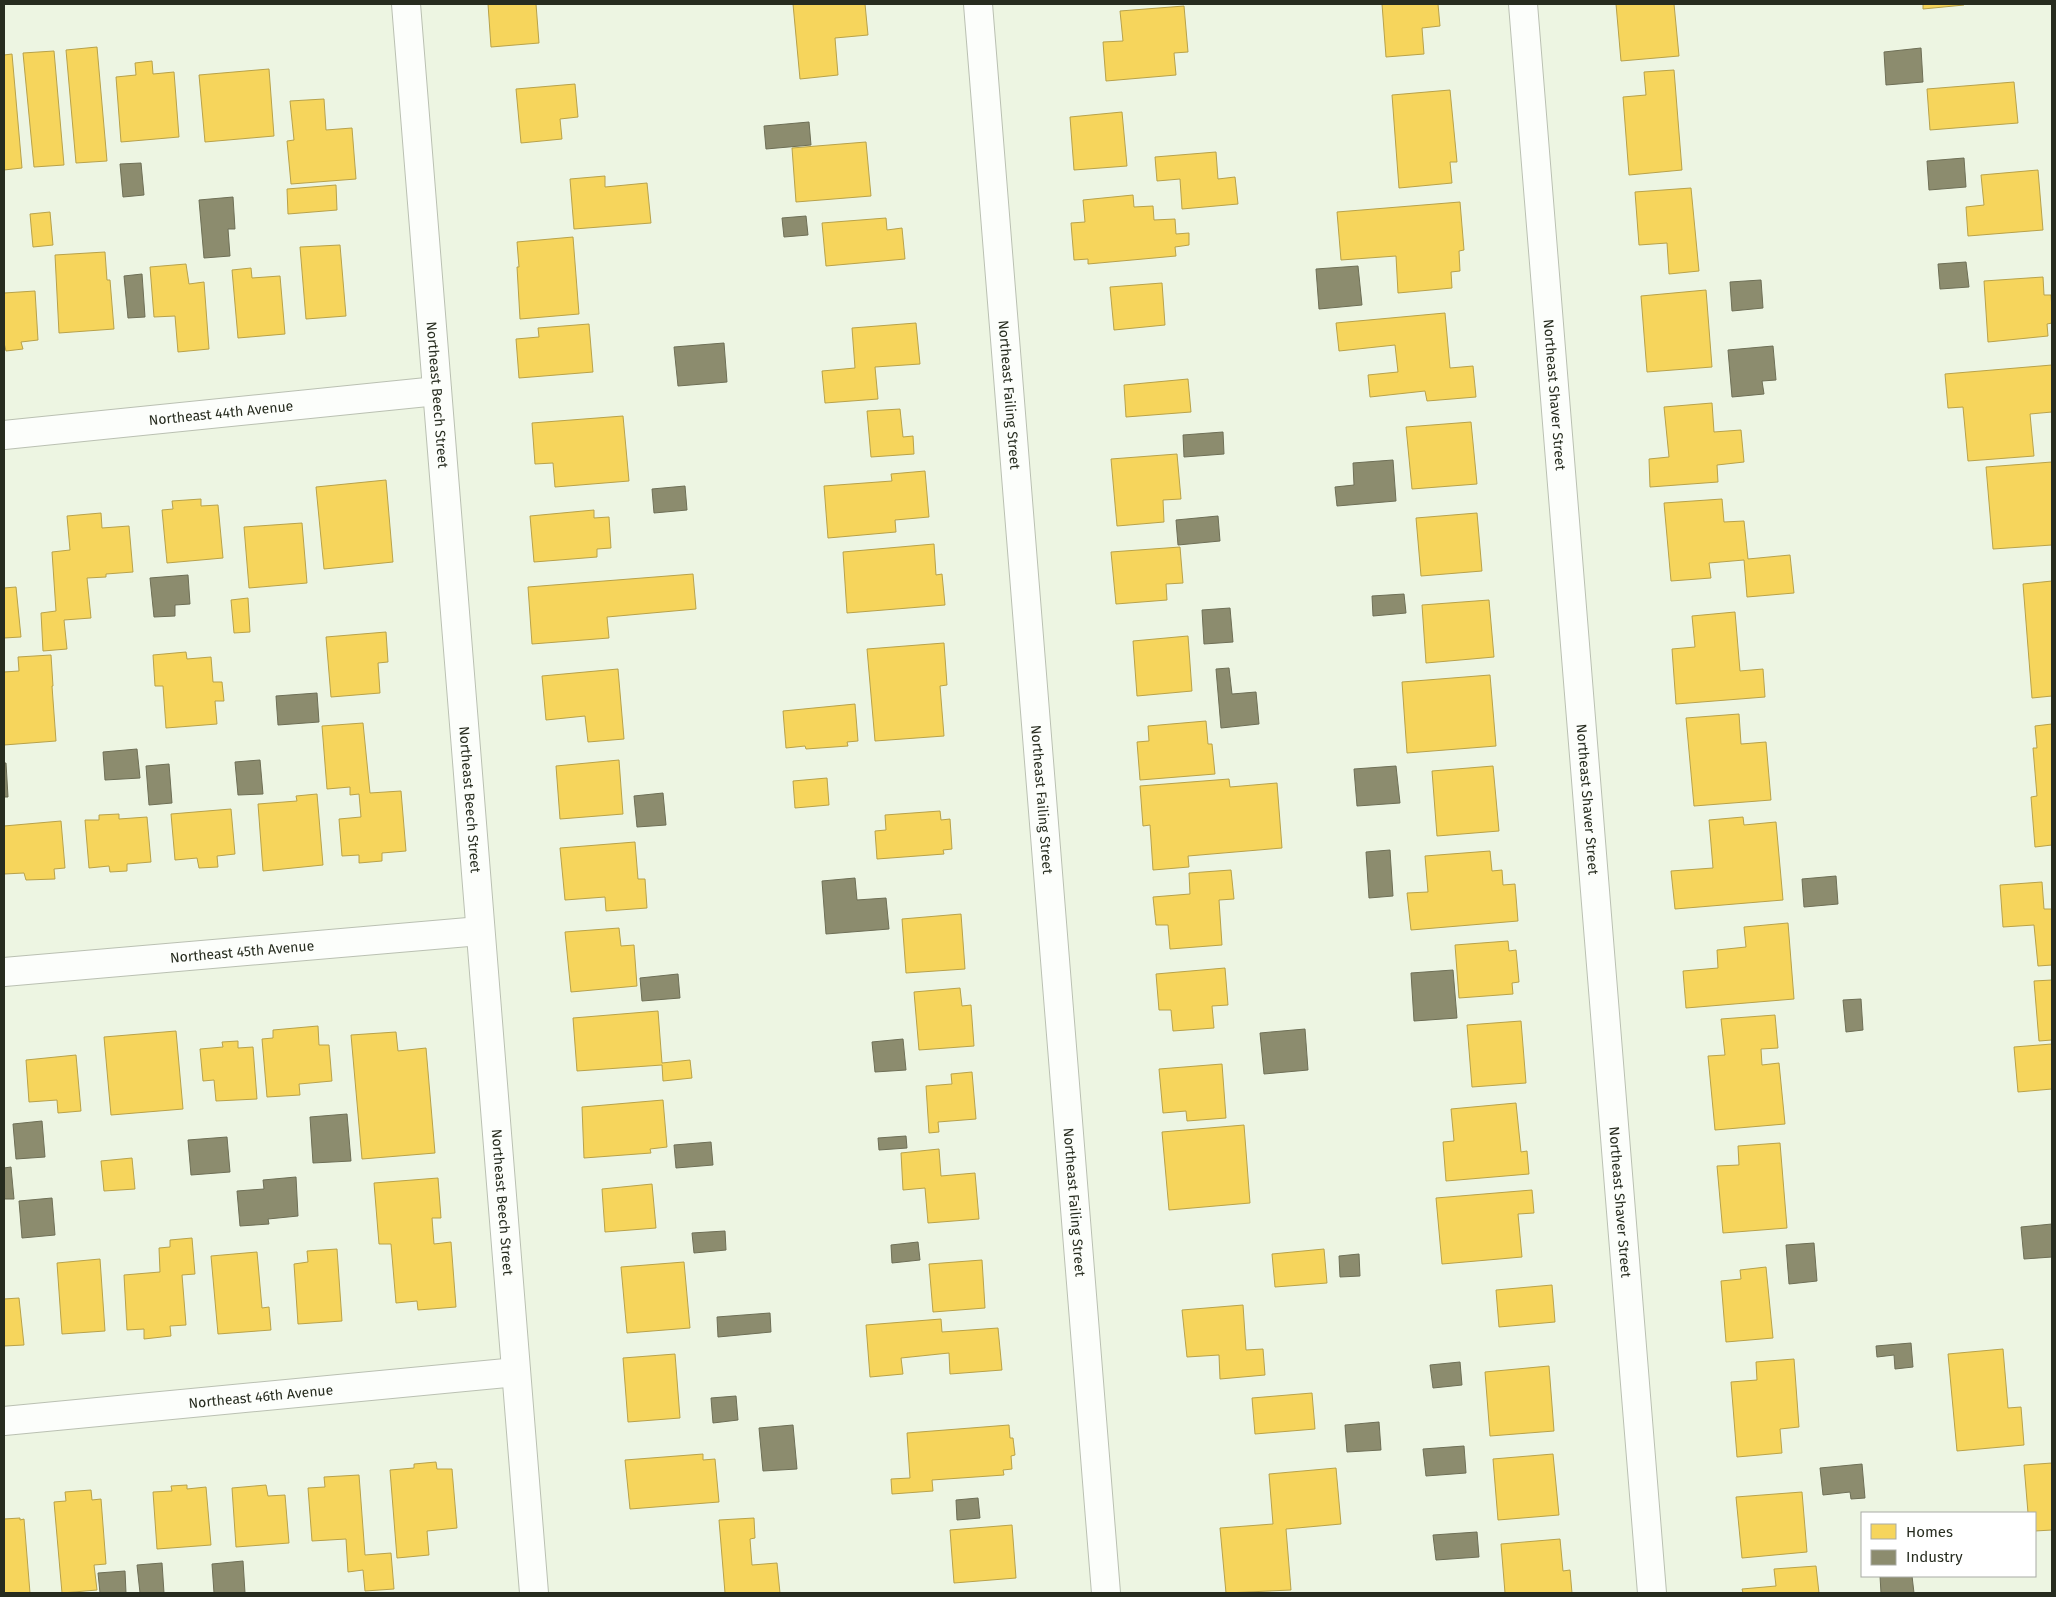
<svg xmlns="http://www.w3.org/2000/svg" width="2056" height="1597" viewBox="0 0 2056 1597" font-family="'Fira Sans',sans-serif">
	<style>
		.homes { fill: #f6d55c; stroke: #b8a24a }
		.industry { fill: #8c8c6e; stroke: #6e6f56 }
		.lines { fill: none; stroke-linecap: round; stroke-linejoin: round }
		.minor-casing { stroke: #bac0b2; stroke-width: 30 }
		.minor { stroke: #fcfefb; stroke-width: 28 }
		.labels { text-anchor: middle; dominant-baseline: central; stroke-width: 5; stroke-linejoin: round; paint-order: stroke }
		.street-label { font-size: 14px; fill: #272c1f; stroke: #fff }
	</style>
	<rect width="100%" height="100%" fill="#edf5e2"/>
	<g class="homes">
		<polygon points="488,4 536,4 539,43 491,47"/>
		<polygon points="793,4 865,4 868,35 835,38 838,75 800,79"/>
		<polygon points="1382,4 1438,4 1440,26 1422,28 1424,54 1386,57"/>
		<polygon points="1616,4 1674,4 1679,56 1621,61"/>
		<polygon points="1923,4 1964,4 1964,5 1923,9"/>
		<polygon points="1184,6 1188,52 1174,53 1176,75 1106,81 1103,42 1123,41 1120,11"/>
		<polygon points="97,47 107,161 76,163 66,50"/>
		<polygon points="54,51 64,165 34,167 23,53"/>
		<polygon points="12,54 22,168 4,170 4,55"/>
		<polygon points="152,61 153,74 174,72 179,137 121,142 116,77 136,75 135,63"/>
		<polygon points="269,69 274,136 205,142 199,75"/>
		<polygon points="1674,70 1682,170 1629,175 1623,97 1646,95 1644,72"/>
		<polygon points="2014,82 2018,123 1930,130 1927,89"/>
		<polygon points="575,84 578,117 560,119 562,139 521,143 516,89"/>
		<polygon points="1450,90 1457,162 1450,162 1452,183 1399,188 1392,95"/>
		<polygon points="324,99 326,130 352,128 356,179 291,184 287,141 294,140 290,101"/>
		<polygon points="1122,112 1127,166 1074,170 1070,117"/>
		<polygon points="866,142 871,196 796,202 792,148"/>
		<polygon points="1216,152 1218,179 1235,177 1238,204 1182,209 1180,179 1157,181 1155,157"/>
		<polygon points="2038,170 2043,230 1968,236 1966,207 1984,205 1981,175"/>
		<polygon points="605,176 605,187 647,183 651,223 574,229 570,179"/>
		<polygon points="336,185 337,210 288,214 287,189"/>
		<polygon points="1691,188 1699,271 1669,274 1667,243 1639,245 1635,192"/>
		<polygon points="1133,195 1134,207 1153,206 1154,220 1175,219 1176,234 1189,233 1189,245 1175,247 1176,256 1088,264 1088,259 1074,260 1071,223 1085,222 1083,200"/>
		<polygon points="1460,202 1464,250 1459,251 1460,271 1451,272 1452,288 1398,293 1396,256 1341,260 1337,212"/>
		<polygon points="50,212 53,245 33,247 30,214"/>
		<polygon points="886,218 887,230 902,228 905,259 826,266 822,223"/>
		<polygon points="573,237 579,314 520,319 517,267 519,267 517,242"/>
		<polygon points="340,245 346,316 306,319 300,247"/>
		<polygon points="105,252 107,280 110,280 114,329 59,333 55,255"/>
		<polygon points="186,264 189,284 204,282 209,349 178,352 175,316 154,317 150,267"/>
		<polygon points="251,268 252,278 280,276 285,334 238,338 232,270"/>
		<polygon points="2043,277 2044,295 2051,295 2052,309 2052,323 2047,324 2048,336 1988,342 1984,281"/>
		<polygon points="1162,283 1165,325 1114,330 1110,287"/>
		<polygon points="1706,290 1712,367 1647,372 1641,296"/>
		<polygon points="35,291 38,340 21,342 23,349 6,351 4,343 4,293"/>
		<polygon points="1445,313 1450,368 1473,366 1476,397 1427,401 1425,391 1370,397 1368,375 1398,372 1395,345 1339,351 1336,323"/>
		<polygon points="916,323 920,364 875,367 878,399 825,403 822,371 855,368 852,328"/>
		<polygon points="589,324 593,372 519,378 516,339 539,337 538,328"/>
		<polygon points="2052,365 2052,412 2030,414 2034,456 1968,461 1963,407 1948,408 1945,374"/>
		<polygon points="1188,379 1191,412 1126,417 1124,385"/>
		<polygon points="1712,403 1714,432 1741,430 1744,462 1717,465 1718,482 1650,487 1649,459 1669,457 1664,407"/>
		<polygon points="900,409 903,437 913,436 914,454 871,457 867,411"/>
		<polygon points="623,416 629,481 555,487 553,463 535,464 532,423"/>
		<polygon points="1471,422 1477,484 1412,489 1406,427"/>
		<polygon points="1177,454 1181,499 1163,500 1164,522 1117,526 1111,459"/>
		<polygon points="2052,462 2052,545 1993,549 1986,467"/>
		<polygon points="925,471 929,517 895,520 896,532 828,538 824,486 892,481 891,474"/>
		<polygon points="386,480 393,562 324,569 316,487"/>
		<polygon points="201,499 201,506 218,505 223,558 167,563 162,510 173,509 172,501"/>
		<polygon points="1722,499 1724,522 1744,521 1748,559 1790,555 1794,593 1747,597 1744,560 1709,563 1711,578 1671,581 1664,503"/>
		<polygon points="594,510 594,518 609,517 611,548 597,549 597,557 534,562 530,516"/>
		<polygon points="101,513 102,528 129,526 133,572 106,574 106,577 87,578 91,618 64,620 67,649 43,651 41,613 56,611 52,552 70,550 67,516"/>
		<polygon points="1477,513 1482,571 1421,576 1416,518"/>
		<polygon points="302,523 307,583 249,588 244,527"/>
		<polygon points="934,544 936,575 942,574 945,605 847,613 843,552"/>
		<polygon points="1180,547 1183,583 1166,584 1167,600 1116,604 1111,552"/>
		<polygon points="693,574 696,609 607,617 609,638 532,644 528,587"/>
		<polygon points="2052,581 2052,696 2032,698 2023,584"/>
		<polygon points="16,587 21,637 4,638 4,588"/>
		<polygon points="248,598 250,632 234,633 231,600"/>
		<polygon points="1489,600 1494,657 1426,663 1422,605"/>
		<polygon points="1735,612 1740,671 1763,669 1765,697 1676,704 1672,649 1695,647 1692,616"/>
		<polygon points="386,632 388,662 378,663 380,693 331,697 326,637"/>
		<polygon points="1188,636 1192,691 1137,696 1133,641"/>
		<polygon points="944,643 947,685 940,686 944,736 875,741 867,649"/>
		<polygon points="186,652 187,659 211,657 213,682 222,682 224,701 215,701 217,724 166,728 163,686 155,686 153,655"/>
		<polygon points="51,655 53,686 52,686 56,741 4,745 4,672 19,671 18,657"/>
		<polygon points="618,669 624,739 588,742 585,716 546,720 542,676"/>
		<polygon points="1490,675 1496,746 1407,753 1402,682"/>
		<polygon points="855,704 858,741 847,742 848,746 806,749 805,746 786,748 783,711"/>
		<polygon points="1739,714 1741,744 1766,742 1771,800 1694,806 1686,718"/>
		<polygon points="1206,721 1208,744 1212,744 1215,774 1140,780 1137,742 1149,741 1148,726"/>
		<polygon points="363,723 370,793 401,791 406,851 382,853 382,861 359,863 359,855 342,856 339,819 361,817 359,794 350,795 350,787 327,789 322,726"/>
		<polygon points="2052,724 2052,845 2035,847 2031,797 2037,796 2033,748 2037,748 2035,726"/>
		<polygon points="619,760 623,814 560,819 556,766"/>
		<polygon points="1493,766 1499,831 1437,836 1432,771"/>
		<polygon points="827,778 829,805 795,808 793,781"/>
		<polygon points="1229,779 1230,787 1277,783 1282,848 1188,856 1189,867 1153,870 1150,825 1143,826 1140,786"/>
		<polygon points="317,794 323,865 263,871 258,804 297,801 296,796"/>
		<polygon points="231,809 235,854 217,856 218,867 199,868 197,858 175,860 171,814"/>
		<polygon points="940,811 941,820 950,819 952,849 943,850 944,854 877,859 875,831 886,830 885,815"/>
		<polygon points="119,814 119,819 147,817 151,862 127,864 127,871 110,872 109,866 89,868 85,820 99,820 99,815"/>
		<polygon points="1743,817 1744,825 1776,822 1783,900 1675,909 1671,871 1713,868 1709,820"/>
		<polygon points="61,821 65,868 54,869 55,879 26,880 24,873 4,874 4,826"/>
		<polygon points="635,842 638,879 645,879 647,908 606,911 605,897 565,900 560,848"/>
		<polygon points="1490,851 1492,871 1502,870 1503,885 1515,884 1518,921 1411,930 1407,893 1428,892 1425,856"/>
		<polygon points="1231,870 1234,899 1219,900 1222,945 1170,949 1168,925 1156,925 1153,897 1190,894 1189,873"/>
		<polygon points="2042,882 2044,909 2052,909 2052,965 2038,966 2034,925 2003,927 2000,885"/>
		<polygon points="961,914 965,969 906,973 902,919"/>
		<polygon points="1788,923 1794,999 1686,1008 1683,971 1718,968 1717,950 1746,947 1744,927"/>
		<polygon points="619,928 621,946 634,945 637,986 571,992 565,932"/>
		<polygon points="1508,941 1509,951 1516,950 1519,982 1512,983 1513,994 1459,998 1455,945"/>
		<polygon points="1225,968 1228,1005 1212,1006 1214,1028 1173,1031 1171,1010 1159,1010 1156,974"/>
		<polygon points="2052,980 2052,1040 2039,1041 2034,981"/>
		<polygon points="960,988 962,1006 971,1005 974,1046 919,1050 914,992"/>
		<polygon points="658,1011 662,1063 690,1060 692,1078 663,1081 662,1065 577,1071 573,1018"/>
		<polygon points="1775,1015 1778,1048 1761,1049 1762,1065 1779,1063 1785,1124 1715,1130 1708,1056 1725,1055 1721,1019"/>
		<polygon points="1521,1021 1526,1083 1472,1087 1467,1025"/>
		<polygon points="318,1026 319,1045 329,1045 332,1081 299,1084 300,1095 267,1097 262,1039 273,1038 273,1030"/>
		<polygon points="176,1031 183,1109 111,1115 104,1037"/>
		<polygon points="396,1032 398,1051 426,1048 435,1153 362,1159 351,1035"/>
		<polygon points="238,1041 238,1048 253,1047 257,1099 216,1101 214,1080 203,1081 200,1049 223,1047 222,1042"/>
		<polygon points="2052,1044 2052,1089 2018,1092 2014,1047"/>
		<polygon points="76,1055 81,1111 58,1113 57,1100 29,1102 26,1060"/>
		<polygon points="1222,1064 1226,1118 1187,1121 1186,1111 1163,1113 1159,1069"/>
		<polygon points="972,1072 976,1119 938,1122 939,1132 929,1133 926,1086 952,1084 951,1074"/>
		<polygon points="663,1100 667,1147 650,1149 651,1153 584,1158 582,1107"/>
		<polygon points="1516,1103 1521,1152 1527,1151 1529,1174 1446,1181 1443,1142 1454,1141 1451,1109"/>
		<polygon points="1244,1125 1250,1203 1169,1210 1162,1132"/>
		<polygon points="1780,1143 1787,1228 1723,1233 1717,1166 1739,1165 1738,1146"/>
		<polygon points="939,1149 941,1176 975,1173 979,1219 928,1223 925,1188 903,1190 901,1153"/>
		<polygon points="132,1158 135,1189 104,1191 101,1161"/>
		<polygon points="438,1178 441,1218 432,1218 434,1244 451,1242 456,1307 418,1310 417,1301 396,1303 391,1244 379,1244 374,1183"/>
		<polygon points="652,1184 656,1228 605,1232 602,1189"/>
		<polygon points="1532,1190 1534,1213 1518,1214 1522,1257 1442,1264 1436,1198"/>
		<polygon points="192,1238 195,1274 182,1275 186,1325 170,1326 171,1336 144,1339 144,1329 127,1330 124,1275 160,1272 159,1248 170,1247 170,1240"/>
		<polygon points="337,1249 342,1321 298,1324 294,1264 308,1262 307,1251"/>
		<polygon points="1324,1249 1327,1283 1275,1287 1272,1254"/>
		<polygon points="257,1252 262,1308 269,1307 271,1330 218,1334 211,1256"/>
		<polygon points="100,1259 105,1331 62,1334 57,1263"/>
		<polygon points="982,1260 985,1308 933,1312 929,1264"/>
		<polygon points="684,1262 690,1328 627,1333 621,1267"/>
		<polygon points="1766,1267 1773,1338 1726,1342 1721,1281 1741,1279 1740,1270"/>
		<polygon points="1552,1285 1555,1322 1499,1327 1496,1290"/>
		<polygon points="19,1298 24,1345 4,1346 4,1299"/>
		<polygon points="1243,1305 1246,1350 1263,1349 1265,1375 1220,1379 1219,1355 1187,1357 1182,1310"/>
		<polygon points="941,1319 942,1332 998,1328 1002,1370 950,1374 949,1353 901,1358 903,1374 870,1377 866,1325"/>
		<polygon points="2003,1349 2008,1408 2021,1407 2024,1445 1957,1451 1948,1354"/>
		<polygon points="675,1354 680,1418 628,1422 623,1358"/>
		<polygon points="1794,1359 1799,1427 1780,1429 1782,1453 1737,1457 1731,1382 1757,1380 1756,1362"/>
		<polygon points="1549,1366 1554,1431 1490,1436 1485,1372"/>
		<polygon points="1312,1393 1315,1429 1255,1434 1252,1398"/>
		<polygon points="1009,1425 1010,1438 1013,1438 1015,1455 1011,1456 1012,1469 1003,1470 1004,1475 932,1480 933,1491 892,1494 891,1479 910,1478 907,1433"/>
		<polygon points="703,1454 703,1460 715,1459 719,1502 630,1509 625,1460"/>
		<polygon points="1553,1454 1559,1515 1498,1520 1493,1459"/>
		<polygon points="436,1462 437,1469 452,1469 457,1528 427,1531 429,1555 397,1558 390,1470 414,1468 414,1464"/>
		<polygon points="2052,1463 2052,1530 2035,1531 2035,1513 2028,1513 2024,1465"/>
		<polygon points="1336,1468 1341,1524 1286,1529 1291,1590 1226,1593 1220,1528 1273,1524 1269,1474"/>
		<polygon points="359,1475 365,1555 391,1553 394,1589 365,1591 363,1570 348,1572 346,1539 312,1541 308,1488 325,1487 324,1477"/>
		<polygon points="187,1485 187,1489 206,1487 211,1545 157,1549 153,1492 172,1491 171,1486"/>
		<polygon points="266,1485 268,1496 285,1495 289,1543 236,1547 232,1488"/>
		<polygon points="91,1490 92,1500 101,1499 106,1564 94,1565 97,1590 62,1593 54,1502 66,1501 65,1492"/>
		<polygon points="1802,1492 1807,1552 1742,1558 1736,1497"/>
		<polygon points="20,1518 20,1520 24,1519 30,1593 4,1593 4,1519"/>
		<polygon points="754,1518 755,1538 750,1539 752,1565 777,1563 780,1593 725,1593 719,1520"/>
		<polygon points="1012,1525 1016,1578 954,1583 950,1530"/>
		<polygon points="1560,1539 1563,1571 1570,1570 1572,1593 1505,1593 1501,1544"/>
		<polygon points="1816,1566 1819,1593 1743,1593 1742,1589 1776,1586 1774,1569"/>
	</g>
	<g class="industry">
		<polygon points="1921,48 1923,82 1886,85 1884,52"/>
		<polygon points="809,122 811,145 766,149 764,126"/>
		<polygon points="1964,158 1966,187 1929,190 1927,161"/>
		<polygon points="141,163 144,195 123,197 120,164"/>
		<polygon points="233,197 235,229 228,229 230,256 204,258 199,200"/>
		<polygon points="806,216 808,235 784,237 782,218"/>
		<polygon points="1966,262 1969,287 1940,289 1938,264"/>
		<polygon points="1358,266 1362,305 1319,309 1316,269"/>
		<polygon points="142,274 145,317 128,318 124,276"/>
		<polygon points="1761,280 1763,308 1732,311 1730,282"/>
		<polygon points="724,343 727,382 678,386 674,347"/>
		<polygon points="1773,346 1776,380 1762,381 1764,394 1732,397 1728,350"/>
		<polygon points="1223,432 1224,454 1184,457 1183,435"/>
		<polygon points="1393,460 1396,501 1337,506 1335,487 1354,485 1353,463"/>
		<polygon points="685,486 687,510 654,513 652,489"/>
		<polygon points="1218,516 1220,541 1178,545 1176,520"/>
		<polygon points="188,575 190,604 175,605 175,616 154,617 150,578"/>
		<polygon points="1404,594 1406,613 1373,616 1372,596"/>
		<polygon points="1230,608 1233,642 1204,644 1202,610"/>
		<polygon points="1229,668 1232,694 1256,692 1259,724 1221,728 1216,669"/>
		<polygon points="317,693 319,722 278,725 276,696"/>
		<polygon points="137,749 140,778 105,780 103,752"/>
		<polygon points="260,760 263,794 238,795 235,762"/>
		<polygon points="4,763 6,763 8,797 4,797"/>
		<polygon points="169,764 172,803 149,805 146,766"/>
		<polygon points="1396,766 1400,803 1357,806 1354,769"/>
		<polygon points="663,793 666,825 637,827 634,796"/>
		<polygon points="1390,850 1393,896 1369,898 1366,852"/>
		<polygon points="1836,876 1838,904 1804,907 1802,879"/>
		<polygon points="855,878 857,900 886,898 889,929 826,934 822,881"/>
		<polygon points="1453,970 1457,1018 1414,1021 1411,973"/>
		<polygon points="678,974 680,998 642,1001 640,978"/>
		<polygon points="1861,999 1863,1030 1846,1032 1843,1000"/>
		<polygon points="1305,1029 1308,1070 1264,1074 1260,1033"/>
		<polygon points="903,1039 906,1070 875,1072 872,1042"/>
		<polygon points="347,1114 351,1161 313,1163 310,1117"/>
		<polygon points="42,1121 45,1157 16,1159 13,1124"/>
		<polygon points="906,1136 907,1148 879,1150 878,1138"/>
		<polygon points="227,1137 230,1172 191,1175 188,1140"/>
		<polygon points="711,1142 713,1165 676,1168 674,1145"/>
		<polygon points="11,1167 14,1199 4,1199 4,1168"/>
		<polygon points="296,1177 298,1216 268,1219 269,1224 240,1226 237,1191 264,1189 263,1180"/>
		<polygon points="52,1198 55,1235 22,1238 19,1201"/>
		<polygon points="2052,1224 2052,1257 2024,1259 2021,1227"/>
		<polygon points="725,1231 726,1250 694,1253 692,1233"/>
		<polygon points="918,1242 920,1260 892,1263 891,1245"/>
		<polygon points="1814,1243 1817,1281 1789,1284 1786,1245"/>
		<polygon points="1359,1254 1360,1276 1340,1277 1339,1256"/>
		<polygon points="770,1313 771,1332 718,1337 717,1317"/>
		<polygon points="1911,1343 1913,1367 1895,1369 1894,1355 1877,1357 1876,1346"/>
		<polygon points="1460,1362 1462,1385 1433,1388 1430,1365"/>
		<polygon points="736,1396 738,1420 713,1423 711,1398"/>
		<polygon points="1379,1422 1381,1450 1347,1452 1345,1425"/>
		<polygon points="793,1425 797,1469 763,1471 759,1428"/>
		<polygon points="1464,1446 1466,1473 1426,1476 1423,1449"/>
		<polygon points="1862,1464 1865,1498 1851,1499 1850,1492 1823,1495 1820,1468"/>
		<polygon points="978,1498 980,1518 957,1520 956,1500"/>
		<polygon points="1477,1532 1479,1557 1436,1560 1433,1535"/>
		<polygon points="243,1561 245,1593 214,1593 212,1564"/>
		<polygon points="162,1563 164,1593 140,1593 137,1565"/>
		<polygon points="125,1571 126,1593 100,1593 98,1573"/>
		<polygon points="1880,1576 1912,1576 1914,1593 1881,1593"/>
	</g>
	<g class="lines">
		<defs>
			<g id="minor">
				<path id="s1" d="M406,4L534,1593"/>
				<path id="s2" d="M978,4L1106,1593"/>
				<path id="s3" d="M1523,4L1652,1593"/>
				<path id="s4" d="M4,435L437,391"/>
				<path id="s5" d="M4,972L480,931"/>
				<path id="s6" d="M4,1421L516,1372"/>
			</g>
		</defs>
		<use href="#minor" class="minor-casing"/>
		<use href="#minor" class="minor"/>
	</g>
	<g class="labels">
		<g class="street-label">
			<text stroke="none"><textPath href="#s1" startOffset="392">Northeast Beech Street</textPath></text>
			<text stroke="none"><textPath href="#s2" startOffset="392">Northeast Failing Street</textPath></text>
			<text stroke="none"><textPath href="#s3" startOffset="392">Northeast Shaver Street</textPath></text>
			<text stroke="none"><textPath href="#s4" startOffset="218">Northeast 44th Avenue</textPath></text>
			<text stroke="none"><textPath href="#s2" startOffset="798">Northeast Failing Street</textPath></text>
			<text stroke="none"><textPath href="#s3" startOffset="798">Northeast Shaver Street</textPath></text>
			<text stroke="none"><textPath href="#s1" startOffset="798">Northeast Beech Street</textPath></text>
			<text stroke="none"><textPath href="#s5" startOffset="239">Northeast 45th Avenue</textPath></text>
			<text stroke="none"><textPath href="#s1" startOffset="1202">Northeast Beech Street</textPath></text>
			<text stroke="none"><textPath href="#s2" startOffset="1202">Northeast Failing Street</textPath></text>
			<text stroke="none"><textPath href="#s3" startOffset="1202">Northeast Shaver Street</textPath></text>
			<text stroke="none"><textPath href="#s6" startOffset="258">Northeast 46th Avenue</textPath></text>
		</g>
	</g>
	<rect width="2056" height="1597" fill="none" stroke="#272c1f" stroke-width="10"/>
	<rect x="1861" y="1512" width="175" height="65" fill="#ffffff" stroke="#a9aba5"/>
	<rect x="1871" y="1524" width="25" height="15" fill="#f6d55c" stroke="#a9aba5"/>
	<text x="1906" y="1537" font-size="15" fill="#272c1f">Homes</text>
	<rect x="1871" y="1550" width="25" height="15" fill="#8c8c6e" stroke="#a9aba5"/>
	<text x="1906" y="1562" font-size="15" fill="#272c1f">Industry</text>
</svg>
